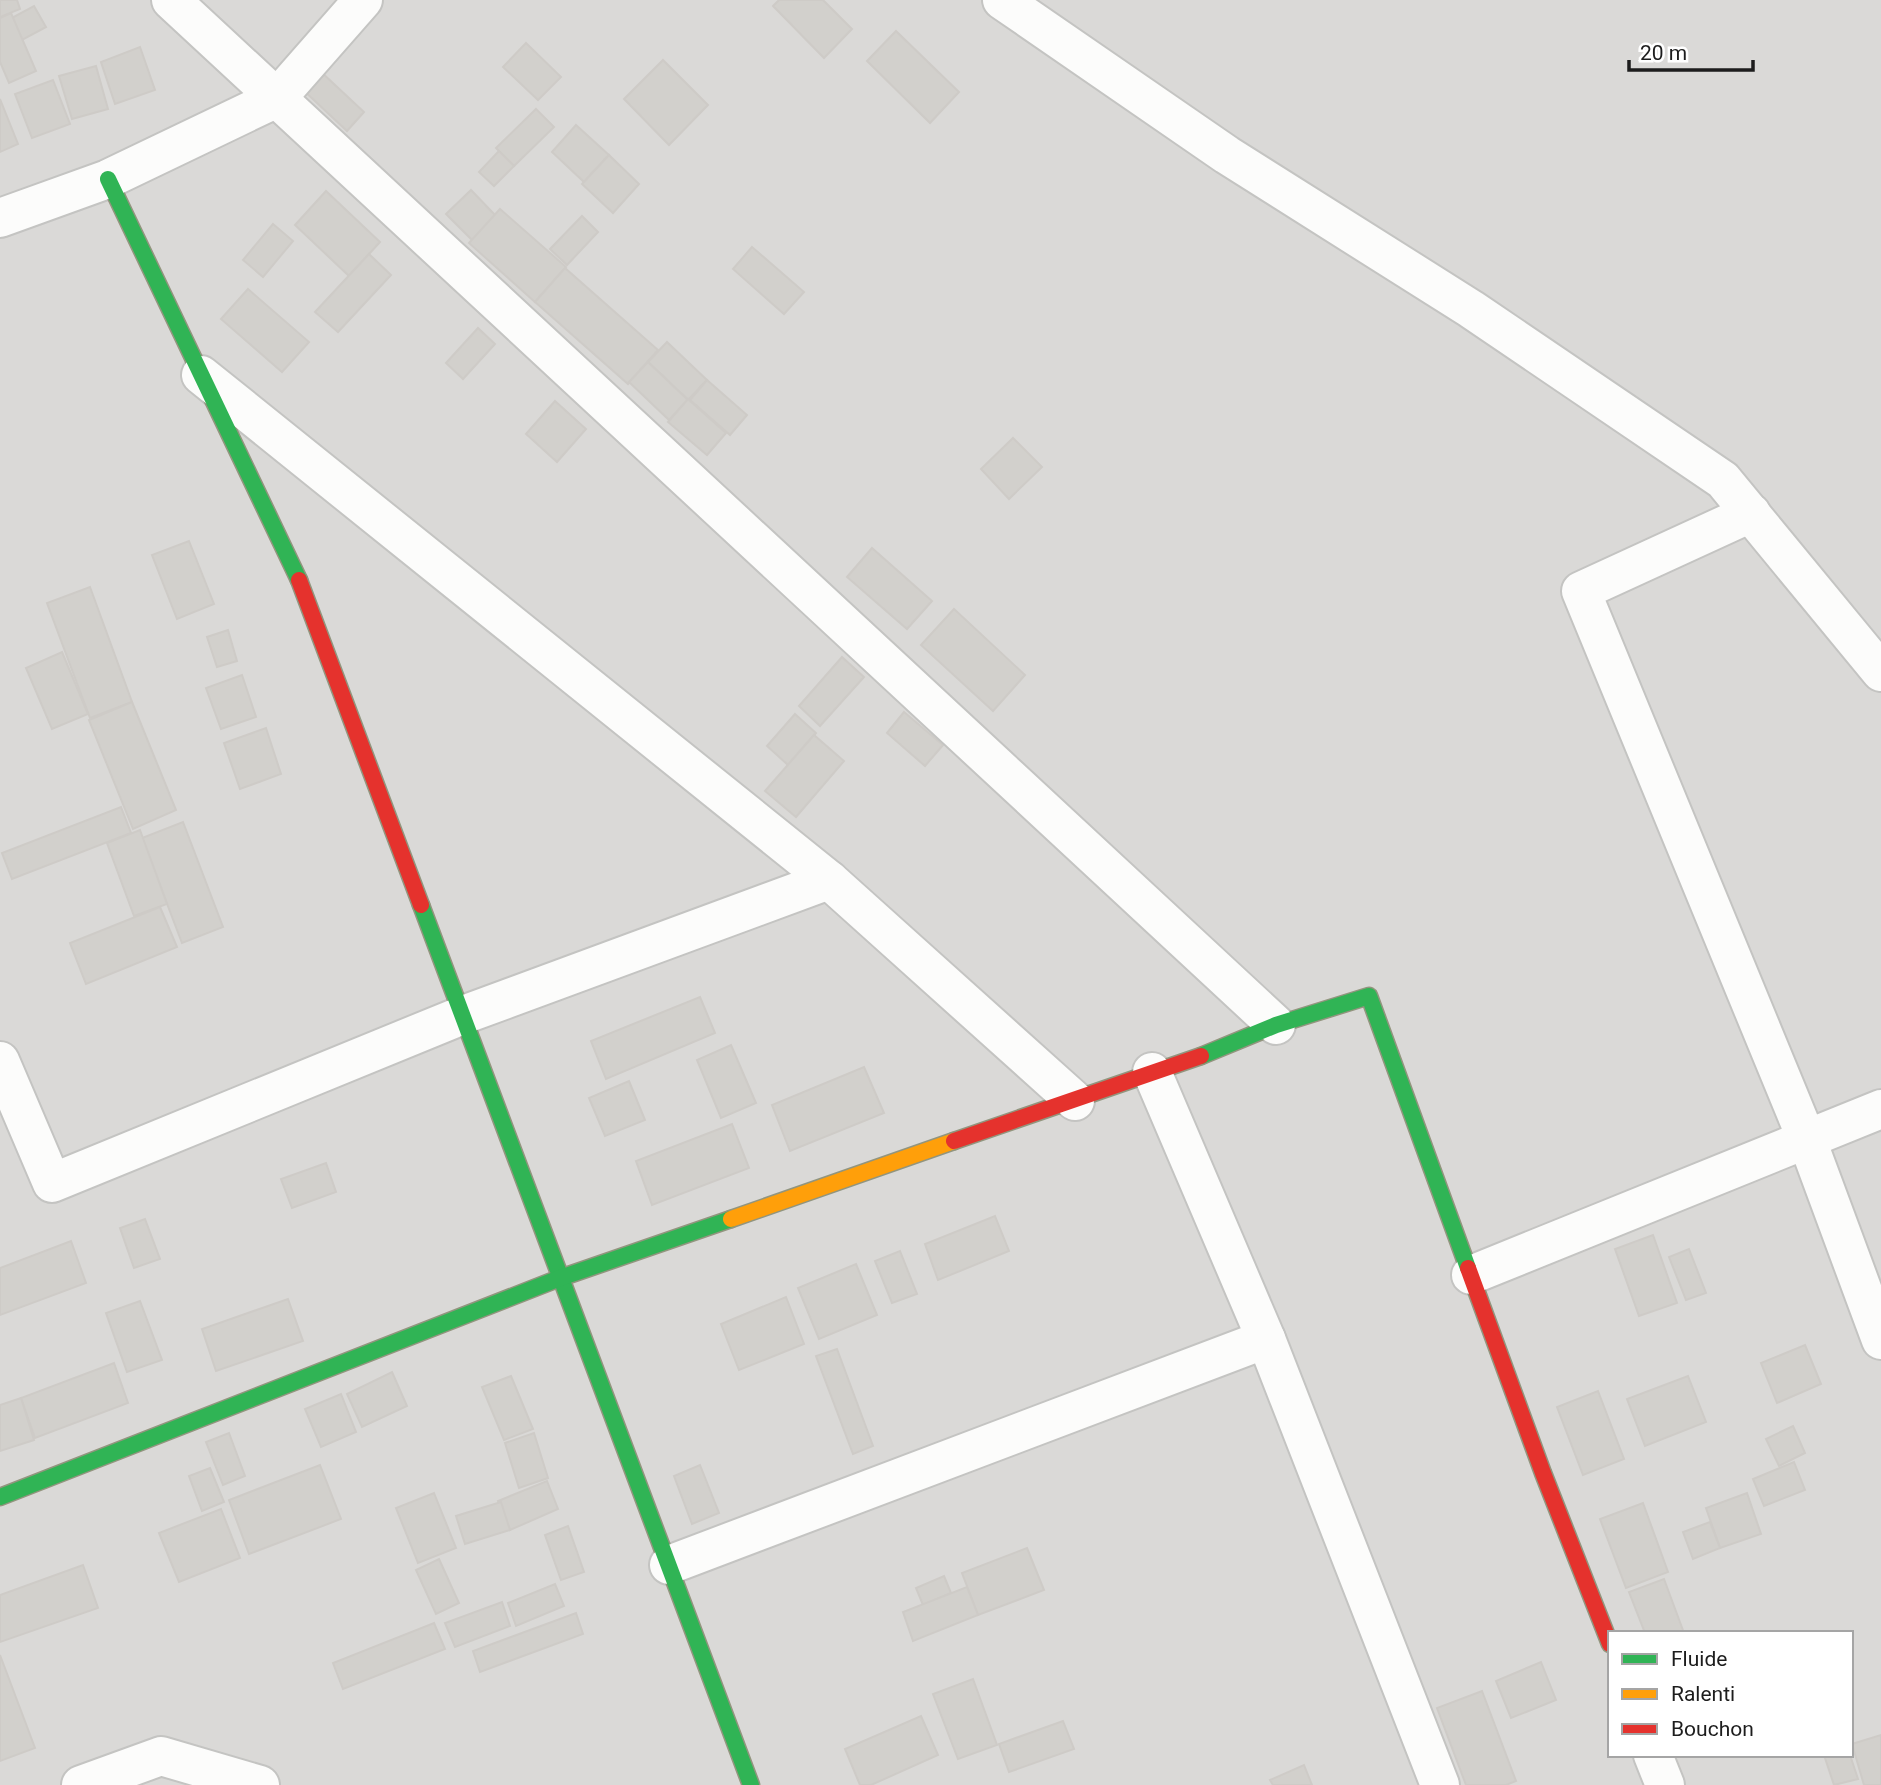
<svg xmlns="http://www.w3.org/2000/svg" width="1881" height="1785" viewBox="0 0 1881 1785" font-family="Roboto,sans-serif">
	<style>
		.residential { fill: #dad9d7; fill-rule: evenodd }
		.building { fill: #d2d0cc; stroke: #cecbc7; stroke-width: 2 }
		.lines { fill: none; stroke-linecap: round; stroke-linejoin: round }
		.street-casing { stroke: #c4c4c2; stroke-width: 42 }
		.fast-casing { stroke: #92957e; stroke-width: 19 }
		.slow-casing { stroke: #92957e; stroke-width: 19 }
		.jam-casing { stroke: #92957e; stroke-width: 19 }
		.street { stroke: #fcfcfb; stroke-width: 38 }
		.fast { stroke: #30b455; stroke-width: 16 }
		.slow { stroke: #ff9f0a; stroke-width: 16 }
		.jam { stroke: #e5322d; stroke-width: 16 }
	</style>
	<rect width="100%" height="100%" fill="#ebeae6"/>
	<path class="residential" d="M0,0H1881V1785H0ZM1610,1633H1851V1755H1610Z"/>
	<g class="building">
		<polygon points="0,0 17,0 20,9 0,17"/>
		<polygon points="779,0 823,0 852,29 824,58 773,6"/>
		<polygon points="34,6 46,27 22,40 10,19"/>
		<polygon points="11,13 36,71 9,83 0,62 0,18"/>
		<polygon points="896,31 959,92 930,123 867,61"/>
		<polygon points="526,43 561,77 538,100 503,67"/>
		<polygon points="140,47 155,90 115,104 101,62"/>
		<polygon points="663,60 708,105 669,145 624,99"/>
		<polygon points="96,66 108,109 72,119 59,76"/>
		<polygon points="319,70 364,112 347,131 302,89"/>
		<polygon points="53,80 70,124 32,138 15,94"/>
		<polygon points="0,99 18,144 0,152"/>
		<polygon points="536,109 554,127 514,166 496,148"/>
		<polygon points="576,125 609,155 584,182 552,152"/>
		<polygon points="499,151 514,166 494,186 479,172"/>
		<polygon points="609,155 639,184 613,213 582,184"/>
		<polygon points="471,190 496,216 472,240 446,214"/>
		<polygon points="326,191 380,242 349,276 295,225"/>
		<polygon points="500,209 566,267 535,302 469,243"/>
		<polygon points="582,216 598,232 567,265 550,249"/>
		<polygon points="273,224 293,241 263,277 243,260"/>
		<polygon points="752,247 804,292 784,314 733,269"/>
		<polygon points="369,254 391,275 338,332 315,312"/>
		<polygon points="565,268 658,350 628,384 535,302"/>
		<polygon points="248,289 309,342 282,372 221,319"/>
		<polygon points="478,328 495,344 463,379 446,363"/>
		<polygon points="667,342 707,380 688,400 648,362"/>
		<polygon points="648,362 688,400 669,420 629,382"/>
		<polygon points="707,380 747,415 730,435 690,400"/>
		<polygon points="688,399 726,433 707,455 668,422"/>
		<polygon points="555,401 586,429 557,462 526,434"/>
		<polygon points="1013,438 1042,467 1009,499 981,469"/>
		<polygon points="189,541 214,604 177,619 152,555"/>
		<polygon points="872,548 932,601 907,629 847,577"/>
		<polygon points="90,587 132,702 90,718 47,603"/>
		<polygon points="954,609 1025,675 993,711 921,645"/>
		<polygon points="228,630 237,661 217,667 207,637"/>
		<polygon points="62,652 88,714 52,729 26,668"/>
		<polygon points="842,657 864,677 820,726 799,706"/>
		<polygon points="242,675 256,717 221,729 206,688"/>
		<polygon points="132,702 176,810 133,829 89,720"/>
		<polygon points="904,712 943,745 925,766 887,733"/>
		<polygon points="795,714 816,733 788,765 767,746"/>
		<polygon points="266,728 281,774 240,789 224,743"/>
		<polygon points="814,735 844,761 796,817 765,791"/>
		<polygon points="121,807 131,833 12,879 2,853"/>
		<polygon points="183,822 223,927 182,943 142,838"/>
		<polygon points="140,830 167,904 134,916 107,843"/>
		<polygon points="160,907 177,947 86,984 70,943"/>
		<polygon points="700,997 715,1033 606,1079 591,1041"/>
		<polygon points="731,1045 756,1103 721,1118 697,1060"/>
		<polygon points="864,1067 884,1113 790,1151 772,1105"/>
		<polygon points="629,1081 645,1120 605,1136 589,1098"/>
		<polygon points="732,1124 749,1168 652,1205 636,1161"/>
		<polygon points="326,1163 336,1192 292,1208 281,1179"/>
		<polygon points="995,1216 1009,1251 938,1280 925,1244"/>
		<polygon points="145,1219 160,1259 134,1268 120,1228"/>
		<polygon points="1653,1235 1677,1303 1639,1316 1615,1249"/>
		<polygon points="71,1241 86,1283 0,1315 0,1268"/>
		<polygon points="1689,1249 1706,1293 1686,1300 1669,1257"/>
		<polygon points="900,1251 917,1294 892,1303 875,1261"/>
		<polygon points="856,1264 877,1315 819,1339 798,1288"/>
		<polygon points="786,1297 804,1344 739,1370 721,1324"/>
		<polygon points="288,1299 303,1341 216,1371 202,1329"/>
		<polygon points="140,1301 162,1360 127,1372 106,1313"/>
		<polygon points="1805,1345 1821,1384 1777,1403 1761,1363"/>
		<polygon points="837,1349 873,1446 853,1454 816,1356"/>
		<polygon points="114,1363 128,1403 35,1438 21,1398"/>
		<polygon points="392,1372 407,1406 362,1427 347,1394"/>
		<polygon points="511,1376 533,1429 504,1440 482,1387"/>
		<polygon points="1688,1376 1706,1422 1645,1446 1627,1399"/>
		<polygon points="1598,1391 1624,1459 1583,1475 1557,1407"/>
		<polygon points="341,1394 356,1432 321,1447 305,1409"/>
		<polygon points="21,1398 34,1440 0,1451 0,1405"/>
		<polygon points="1793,1426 1805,1453 1779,1466 1766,1439"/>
		<polygon points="229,1433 245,1476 223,1485 206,1442"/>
		<polygon points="534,1433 548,1478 519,1488 505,1443"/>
		<polygon points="1794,1462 1805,1490 1764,1506 1753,1479"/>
		<polygon points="320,1465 341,1519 249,1554 229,1500"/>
		<polygon points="700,1465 719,1513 692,1524 674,1476"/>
		<polygon points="210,1468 224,1502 202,1511 189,1476"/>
		<polygon points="547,1481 558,1509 510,1530 498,1501"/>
		<polygon points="434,1493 456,1548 418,1563 396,1508"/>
		<polygon points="1747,1493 1761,1534 1720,1548 1706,1508"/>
		<polygon points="501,1502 510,1530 465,1544 456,1516"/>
		<polygon points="1643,1503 1668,1572 1626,1588 1600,1519"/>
		<polygon points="221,1509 240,1558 179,1582 159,1533"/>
		<polygon points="1710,1522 1720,1548 1693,1559 1683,1532"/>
		<polygon points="568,1526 584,1572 561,1580 545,1535"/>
		<polygon points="1027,1548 1044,1590 978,1615 962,1573"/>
		<polygon points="439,1559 459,1603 436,1614 416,1570"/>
		<polygon points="83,1565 98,1608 0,1642 0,1595"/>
		<polygon points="944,1576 951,1593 923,1605 916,1588"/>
		<polygon points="1664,1579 1684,1633 1645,1633 1629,1592"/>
		<polygon points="555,1584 564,1606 516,1626 508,1603"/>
		<polygon points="967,1587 978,1615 913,1641 903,1612"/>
		<polygon points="502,1602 510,1626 455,1647 445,1623"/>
		<polygon points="576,1613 583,1634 480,1672 473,1651"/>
		<polygon points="434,1623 445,1649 343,1689 333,1663"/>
		<polygon points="0,1655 35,1748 0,1761"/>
		<polygon points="1541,1662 1556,1700 1511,1718 1496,1681"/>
		<polygon points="973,1679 997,1745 958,1759 933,1694"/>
		<polygon points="1482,1691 1516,1781 1506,1785 1466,1785 1437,1708"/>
		<polygon points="921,1716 938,1755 871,1785 860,1785 845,1749"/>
		<polygon points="1063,1721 1074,1749 1009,1772 999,1744"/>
		<polygon points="1881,1735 1881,1785 1864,1785 1852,1744"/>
		<polygon points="1824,1755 1850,1755 1858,1779 1834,1785"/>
		<polygon points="1304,1765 1312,1785 1273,1785 1270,1780"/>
	</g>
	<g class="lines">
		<defs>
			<g id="street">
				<polyline points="171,0 1276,1025"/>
				<polyline points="1002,0 1227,155 1471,309 1723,480 1881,672"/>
				<polyline points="0,218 108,179 277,98 363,0"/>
				<polyline points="201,375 829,880 1075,1101"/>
				<polyline points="1751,513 1581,591 1807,1140 1881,1340"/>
				<polyline points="0,1061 52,1183 463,1015 829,880"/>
				<polyline points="1152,1072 1266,1339 1440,1785"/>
				<polyline points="1471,1275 1881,1109"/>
				<polyline points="669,1565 1266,1339"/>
				<polyline points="1653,1755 1665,1785"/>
				<polyline points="81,1785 161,1756 260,1785"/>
			</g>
			<g id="fast">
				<polyline points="108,179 299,580"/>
				<polyline points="421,905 751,1785"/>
				<polyline points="1201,1056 1276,1025 1369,996 1468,1268"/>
				<polyline points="0,1497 560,1278 731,1219"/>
			</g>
			<polyline id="slow" points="731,1219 954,1141"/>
			<g id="jam">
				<polyline points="299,580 421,905"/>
				<polyline points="954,1141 1201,1056"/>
				<polyline points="1468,1268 1543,1473 1610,1644"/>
			</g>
		</defs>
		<use href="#street" class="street-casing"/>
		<use href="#fast" class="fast-casing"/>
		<use href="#slow" class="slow-casing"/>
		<use href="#jam" class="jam-casing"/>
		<use href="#street" class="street"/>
		<use href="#fast" class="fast"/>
		<use href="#slow" class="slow"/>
		<use href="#jam" class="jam"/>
	</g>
	<rect x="1608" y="1631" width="245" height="126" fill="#ffffff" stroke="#a5a5a5" stroke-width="2"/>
	<rect x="1622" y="1654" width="35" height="10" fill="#30b455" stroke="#a5a5a5" stroke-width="2"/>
	<text x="1671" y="1666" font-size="21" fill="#1d1d1d">Fluide</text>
	<rect x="1622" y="1689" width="35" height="10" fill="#ff9f0a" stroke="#a5a5a5" stroke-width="2"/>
	<text x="1671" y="1701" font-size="21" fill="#1d1d1d">Ralenti</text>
	<rect x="1622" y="1724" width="35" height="10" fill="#e5322d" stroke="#a5a5a5" stroke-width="2"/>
	<text x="1671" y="1736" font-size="21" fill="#1d1d1d">Bouchon</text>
	<path d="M1629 60v10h124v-10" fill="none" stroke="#1d1d1d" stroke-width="3.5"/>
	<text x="1640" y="60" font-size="21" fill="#1d1d1d" stroke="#ffffff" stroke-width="5" paint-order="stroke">20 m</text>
</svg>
